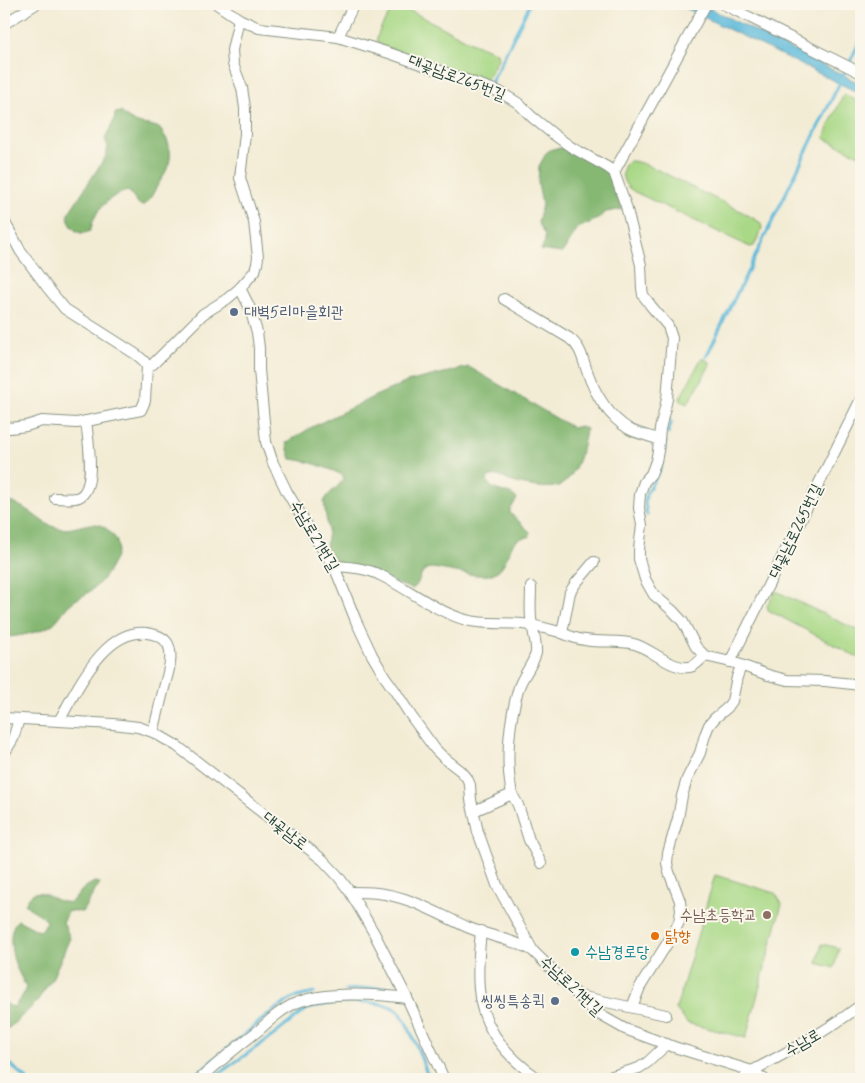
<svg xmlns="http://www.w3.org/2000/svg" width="865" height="1083" viewBox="0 0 865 1083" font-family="Mynerve,'Poor Story',sans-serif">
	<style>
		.green { fill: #a9d886; stroke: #648a5d }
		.forest { fill: #86b873; stroke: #527a54 }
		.water { fill: #5cb9da; stroke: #3e7b87 }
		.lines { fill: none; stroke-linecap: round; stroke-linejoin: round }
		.stream { stroke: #5cb9da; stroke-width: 3 }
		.minor-casing { stroke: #899484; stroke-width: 12 }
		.minor { stroke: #fff; stroke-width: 10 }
		.service-dot { fill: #5c6f8a; stroke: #fbf7ec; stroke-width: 2 }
		.education-dot { fill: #8d6e63; stroke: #fbf7ec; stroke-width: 2 }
		.food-dot { fill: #e8710a; stroke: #fbf7ec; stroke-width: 2 }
		.culture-dot { fill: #0f9aa8; stroke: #fbf7ec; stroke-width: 2 }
		.labels { text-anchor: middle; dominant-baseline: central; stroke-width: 4; stroke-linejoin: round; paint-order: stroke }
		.street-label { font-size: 16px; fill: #1f3d34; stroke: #fbf7ec }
		.service-label { font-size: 16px; fill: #4e5e75; stroke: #fbf7ec; text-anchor: start }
		.education-label { font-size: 16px; fill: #785e54; stroke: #fbf7ec; text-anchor: end }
		.food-label { font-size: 16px; fill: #c56008; stroke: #fbf7ec; text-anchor: start }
		.culture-label { font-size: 16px; fill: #0d838f; stroke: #fbf7ec; text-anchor: start }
	</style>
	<rect width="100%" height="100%" fill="#fbf7ec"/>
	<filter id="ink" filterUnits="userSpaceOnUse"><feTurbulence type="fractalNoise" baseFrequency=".02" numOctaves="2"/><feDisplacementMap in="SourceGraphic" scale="10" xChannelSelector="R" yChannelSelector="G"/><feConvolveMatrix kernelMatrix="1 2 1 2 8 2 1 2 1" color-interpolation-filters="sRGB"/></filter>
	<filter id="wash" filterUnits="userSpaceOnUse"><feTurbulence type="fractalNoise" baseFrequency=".0096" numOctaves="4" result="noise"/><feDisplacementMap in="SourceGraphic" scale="20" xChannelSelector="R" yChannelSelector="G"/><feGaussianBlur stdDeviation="1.12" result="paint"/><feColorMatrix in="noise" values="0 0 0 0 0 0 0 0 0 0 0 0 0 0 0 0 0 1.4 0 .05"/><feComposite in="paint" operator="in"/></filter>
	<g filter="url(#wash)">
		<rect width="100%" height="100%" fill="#f3ecd5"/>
		<g class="green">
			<path d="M397,6H401L473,43L497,53L498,59L487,79L484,81L383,46C380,45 378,44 377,41C375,35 389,14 393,8Z"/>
			<polygon points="844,94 861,103 861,156 824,138 829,125"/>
			<path d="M629,161C643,160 675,179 689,186C713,198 738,208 761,223L762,228L754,246L750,247L637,193C634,192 632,190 629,188C621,181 620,168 629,161Z"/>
			<polygon points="701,359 703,359 710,362 710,365 692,397 687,404 681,401 680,398"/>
			<polygon points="775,592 778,592 861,632 861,659 768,610 767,605"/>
			<polygon points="715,875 775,893 782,904 746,1038 687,1023 676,1009"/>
			<polygon points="822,944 839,948 834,968 817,963"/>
		</g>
		<g class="forest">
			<path d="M121,112C129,120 137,124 148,125C152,126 156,126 159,128C162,131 164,135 166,138C176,158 167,170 156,188C152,195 150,201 142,206C134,202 135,196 128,191C113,194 100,205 94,219C92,223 92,227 90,231C77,238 69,226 68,214L106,156L108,147L105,138L114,121L115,113Z"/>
			<polygon points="563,148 568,149 610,172 622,209 606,212 598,219 578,228 562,253 541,250 545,241 545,236 538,223 542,204 538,184 539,166 547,152 552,149"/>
			<path d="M469,367L573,428L580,426L586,429C584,445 576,477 561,485C549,491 522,485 510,481C505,479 498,474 492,476C488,477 488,478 487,481C492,494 509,489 517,499L510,510V513L530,532L529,537C526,537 520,538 517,540C506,547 509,571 488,575C476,577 447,570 433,568C417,568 423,583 412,589L334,560L326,548L328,530L324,502C328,492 339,488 344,478L342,475C326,467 309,461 291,459L286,443L312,427L375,396L407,382Z"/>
			<path d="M4,501C9,502 14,503 18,505C32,511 43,525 58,528C78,533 93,513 111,533C113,535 116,539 117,542C121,555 104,580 94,588C87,595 76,598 69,605C62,612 57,623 48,627C37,633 16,637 4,637Z"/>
			<path d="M94,882L100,883L82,912L68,911L63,922L70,938L52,979L35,1004L10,1027L4,1030V1002L10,1006L14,1007L23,995L26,987C23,981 20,975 17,969C12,957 6,930 18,920L39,931C43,930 45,925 46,921C42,913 31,911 25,904C37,877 52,906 71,902L84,888Z"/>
		</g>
		<polygon class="water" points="677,4 701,4 861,84 861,94"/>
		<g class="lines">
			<g class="stream">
				<polyline points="850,62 861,38"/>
				<polyline points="491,83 530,4"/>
				<polyline points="706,357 845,72"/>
				<polyline points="668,433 671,423"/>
				<polyline points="647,515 645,503 646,494 660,470 666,442"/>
				<polyline points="345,990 387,987"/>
				<polyline points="4,1059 27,1079"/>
				<polyline points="4,1075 8,1079"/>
				<polyline points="190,1079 273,1011 293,998 314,993"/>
				<path d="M211,1079L274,1035L304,1011C322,1001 383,997 399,1012C409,1021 423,1064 429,1079"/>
			</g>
		</g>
	</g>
	<g filter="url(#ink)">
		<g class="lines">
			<defs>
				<g id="minor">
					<polyline points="217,4 239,19 259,28 338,37 392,54 500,92 518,103 532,117 553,134 571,147 607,167 614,172 626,206 641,265 642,288 643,295 651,306 668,326 672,338 667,399 660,429 658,451 656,461 651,474 644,482 640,494 639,508 642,525 639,549 639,559 645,579 650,588 654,595 673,611 683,622 696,647 705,656 735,663 768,675 787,680 825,681 861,685"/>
					<polyline points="723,4 861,73"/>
					<polyline points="4,24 36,4"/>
					<polyline points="338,37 354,4"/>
					<polyline points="614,172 706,4"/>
					<polyline points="4,221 21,252 47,287 65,309 137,355 144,361 147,367 145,401 141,410 77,423 42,421 26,426 10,428 4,426"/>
					<polyline points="240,288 249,306 257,332 259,348 259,370 266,442 273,463 287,492 313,535 334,566 356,621 372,655 385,677 395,691 411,716 435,749 443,757 461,771 467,778 470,785 471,800 478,832 497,885 533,951 595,1012 609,1020 625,1029 674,1047 752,1071 764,1079"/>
					<path d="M504,299L569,338C581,347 582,357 587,371C595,394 608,416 629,429C638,434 649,436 658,439"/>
					<polyline points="147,367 153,364 203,314 227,299 240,288 255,271 257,264 258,257 254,222 240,178 245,134 245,108 242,88 233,64 232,50 239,19"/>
					<path d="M55,498C62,498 72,500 79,497C97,489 88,439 86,421"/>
					<path d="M334,566C350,567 367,568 382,576C410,590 435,611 466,620C484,625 503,622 522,624C533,625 545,628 556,631C566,634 574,639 585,640C601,643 618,640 634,644C651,648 674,673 693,666C697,664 701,659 705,656"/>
					<polyline points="562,633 570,592 576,583 594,562"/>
					<polyline points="730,662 861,399"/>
					<polyline points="4,718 113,724 138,727 153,732 177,746 323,860 338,876 350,892 374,933 407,998 444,1079"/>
					<path d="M59,721C77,690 106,623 152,634C161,636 169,641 170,651C172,663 167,676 164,688C160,703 157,718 153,732"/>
					<polyline points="4,754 13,739 19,719"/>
					<polyline points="512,794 518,805 529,840 541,863"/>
					<path d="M474,811L512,794C505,761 509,720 519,687C523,675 533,665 536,653C537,642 532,629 531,618C530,608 531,598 531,587"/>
					<path d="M350,892C359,892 368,892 377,893C409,896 438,914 467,927C488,936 512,939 532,950"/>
					<path d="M481,931C479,951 477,970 479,989C482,1029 508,1058 539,1079"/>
					<polyline points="579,996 666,1015"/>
					<polyline points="632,1007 640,987 673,934 679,922 681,911 680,901 669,872 667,863 668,853 678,818 682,796 687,779 700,753 705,735 709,725 715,718 727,708 732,701 737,677 741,666"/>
					<path d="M200,1079C219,1062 238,1046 259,1030C270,1020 282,1009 296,1003C324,991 377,994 407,998"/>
					<polyline points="602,1079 639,1068 648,1062 667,1044"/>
					<path d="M743,1079L752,1071C790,1051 827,1031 861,1005"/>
				</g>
			</defs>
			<use href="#minor" class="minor-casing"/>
			<use href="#minor" class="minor"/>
		</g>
	</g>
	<g class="service-dot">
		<circle cx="234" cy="312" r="5"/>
		<circle cx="555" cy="1001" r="5"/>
	</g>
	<circle class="education-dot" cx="767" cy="915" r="5"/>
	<circle class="food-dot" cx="655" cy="936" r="5"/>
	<circle class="culture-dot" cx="575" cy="952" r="5"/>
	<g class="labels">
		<g class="street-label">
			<text transform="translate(457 78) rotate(21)">대곶남로265번길</text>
			<text transform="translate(796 531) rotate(-64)">대곶남로265번길</text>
			<text transform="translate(314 536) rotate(59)">수남로21번길</text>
			<text transform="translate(285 831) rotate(38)">대곶남로</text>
			<text transform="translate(571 986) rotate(43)">수남로21번길</text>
			<text transform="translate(803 1043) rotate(-30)">수남로</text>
		</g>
		<g class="service-label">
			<text x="244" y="312">대벽5리마을회관</text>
			<text x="545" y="1001" text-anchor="end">씽씽특송퀵</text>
		</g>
		<g class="education-label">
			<text x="757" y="915">수남초등학교</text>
		</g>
		<g class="food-label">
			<text x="665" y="936">닭향</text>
		</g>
		<g class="culture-label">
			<text x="585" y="952">수남경로당</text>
		</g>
	</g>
	<rect width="865" height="1083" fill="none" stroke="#fbf7ec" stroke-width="20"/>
</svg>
